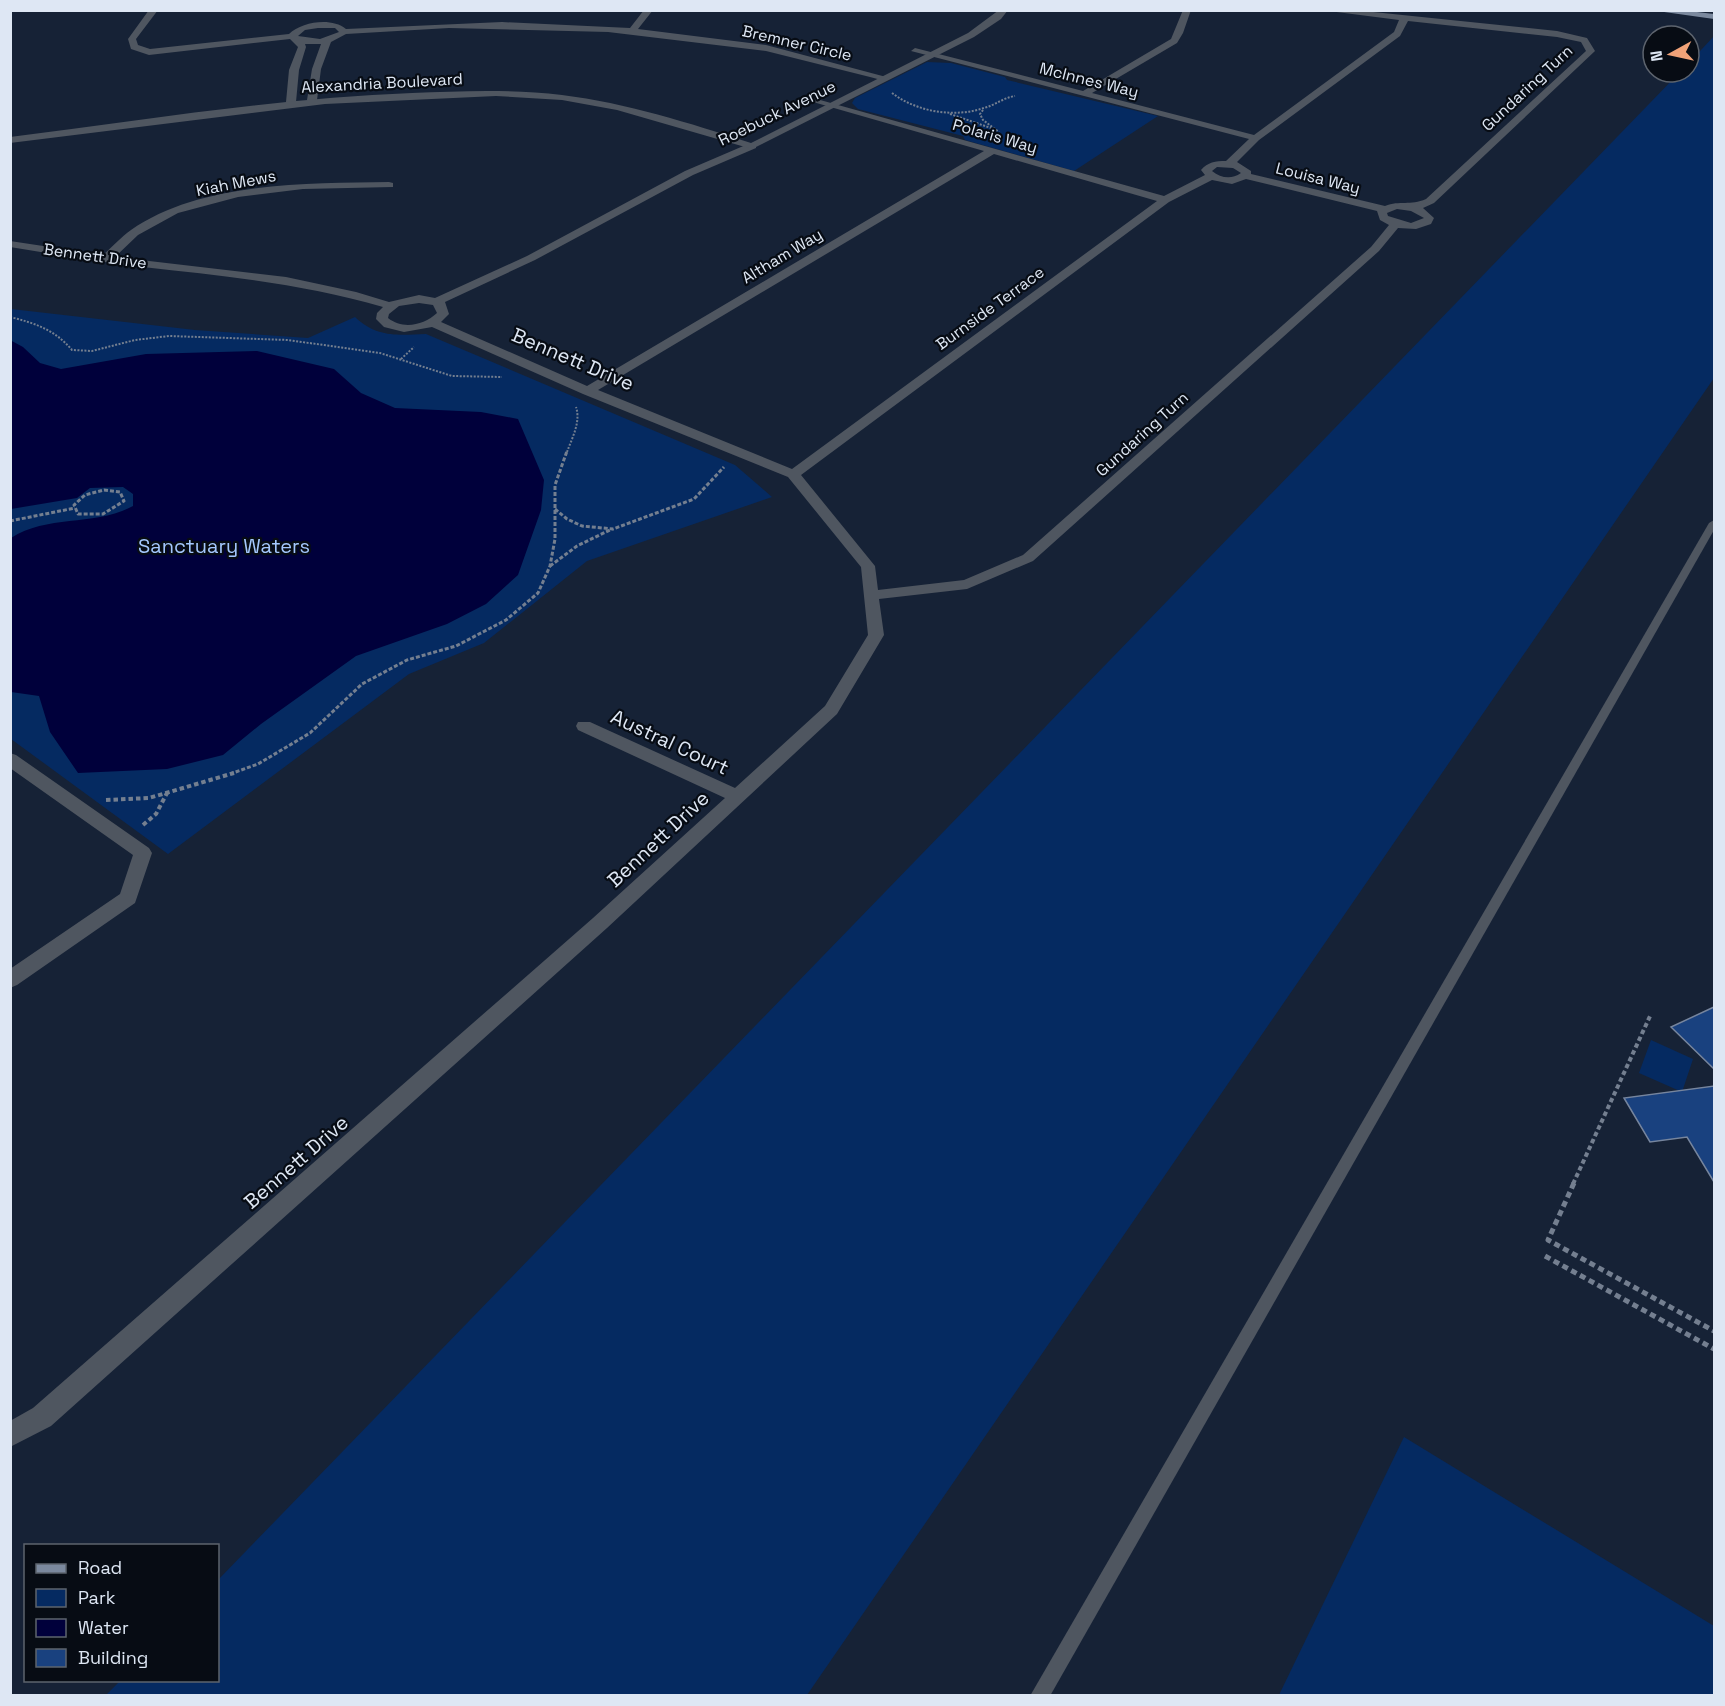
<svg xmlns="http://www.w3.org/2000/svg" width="1725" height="1706" viewBox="0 0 1725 1706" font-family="'Space Grotesk',sans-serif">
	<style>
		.green { fill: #052a61 }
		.water { fill: #00003b }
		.building { fill: #19417f; stroke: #76859e; stroke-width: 1.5 }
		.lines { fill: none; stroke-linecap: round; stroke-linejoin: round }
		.path-far3 { stroke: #747f90; stroke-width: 2; stroke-dasharray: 2 1.5; stroke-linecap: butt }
		.path-far2 { stroke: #747f90; stroke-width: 3; stroke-dasharray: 4 2; stroke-linecap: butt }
		.path-far1 { stroke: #747f90; stroke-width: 4; stroke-dasharray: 4.5 3; stroke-linecap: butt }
		.path { stroke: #747f90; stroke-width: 5; stroke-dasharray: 6 4; stroke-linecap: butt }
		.service { fill: #4f5660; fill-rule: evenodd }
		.minor { fill: #4f5660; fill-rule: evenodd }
		.tertiary { fill: #4f5660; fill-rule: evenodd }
		.primary { fill: #7b899e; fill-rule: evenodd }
		.labels { text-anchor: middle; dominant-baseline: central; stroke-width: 4.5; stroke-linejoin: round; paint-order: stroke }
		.far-street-label { font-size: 16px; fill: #dee7f4; stroke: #070c14 }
		.street-label { font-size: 20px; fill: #dee7f4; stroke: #070c14 }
		.park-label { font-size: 20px; fill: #a4c7fe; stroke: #070c14 }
	</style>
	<rect width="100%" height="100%" fill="#162236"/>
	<g class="green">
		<polygon points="1714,36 1714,378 807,1695 106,1695 120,1681 218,1680 218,1580 1680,72 1689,72 1689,63"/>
		<polygon points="927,62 951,63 1005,77 1007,80 1158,116 1074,171 965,140 963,136 858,109 852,103 855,98"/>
		<path d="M11,309L195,330L308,338L355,317C377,338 398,335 426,334L735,465L772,497L587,561L484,643L409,674L168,854L11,739Z"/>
		<polygon points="1651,1040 1693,1059 1682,1092 1639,1073"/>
		<polygon points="1404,1437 1714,1626 1714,1695 1279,1695"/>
	</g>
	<path class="water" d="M10,340L23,347L40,363L61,369L146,354L257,351L334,369L361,393L395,408L481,412L518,419L544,480L541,510L518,575L486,604L447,624L356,656L261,724L223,755L167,769L78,773L50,732L39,696L11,692V538C48,514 95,527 133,506V494L123,487L90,488L77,498L11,509Z"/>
	<g class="building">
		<polygon points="1714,1007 1714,1069 1671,1027"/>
		<polygon points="1714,1086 1714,1182 1687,1137 1650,1142 1624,1098"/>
	</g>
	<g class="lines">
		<g class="path-far3">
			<path d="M892,93C917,112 954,118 984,108C995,105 1003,98 1015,96"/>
			<polyline points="983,110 980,114 983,120 999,132"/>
			<polyline points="950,114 991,128"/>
			<path d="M10,317C35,323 55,330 72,350L92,351L135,340L169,336L288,340L380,353L452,376L502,377"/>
			<polyline points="401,359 414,347"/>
			<path d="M567,452C572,438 581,422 576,407"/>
		</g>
		<g class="path-far2">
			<polygon points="104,490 120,492 124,501 103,514 78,514 74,505 85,495"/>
			<polyline points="555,509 567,519 582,526 613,529 694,499 724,467"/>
			<polyline points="10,521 75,508"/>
			<polyline points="550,566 577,546 612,529"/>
			<polyline points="230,774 258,764 310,733 362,684 407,660 456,646 506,620 538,593 550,566 555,539 555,485 567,451"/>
		</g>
		<g class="path-far1">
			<polyline points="106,800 149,798 234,773"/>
			<polyline points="143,825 156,814 167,793"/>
			<polyline points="1573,1184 1651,1014"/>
		</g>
		<g class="path">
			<polyline points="1574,1183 1548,1240 1714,1331"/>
			<polyline points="1545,1256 1714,1349"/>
		</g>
		<polygon class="service" points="1714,520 1714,530 1050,1696 1030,1696 1709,523"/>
		<g class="minor">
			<path d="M149,10H158L136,39L138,45L150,49L289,34C302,22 331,17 346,29L502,22L630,28L644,10H653L638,29L766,45L890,78L885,81L870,77L766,51L608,32L449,28L346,34L331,42L321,69L317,100L312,103L307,100L312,69L321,44H305L306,47L299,70L296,102L291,105L286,102L289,70L298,47L290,39L149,55L131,49L128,39ZM318,28H335L339,32L320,39L298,36L305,30Z"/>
			<path d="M1183,10H1191L1183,33L1177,43L1092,93L1254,135L1394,32L1399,20L1321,10H1354L1557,31L1587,38L1595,51L1434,203L1423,208L1434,218L1431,224L1416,229L1398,228L1379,251L1033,561L967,589L879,599L884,635L837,714L607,928L51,1426L10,1447V1421L33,1408L593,918L725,798L578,730L576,726L578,722H590L735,788L825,706L868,635L861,567L788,477L583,394L432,327L404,332L384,327L376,319L377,313L383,307C304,284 224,276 143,267C98,262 54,254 10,247V241L103,255C112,247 121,237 131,230C200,182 307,183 389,182L393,183V187L303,189L238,197L178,213L138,235L115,257L286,277L356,292L389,302L419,295L435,298L527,256L685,171L748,144H756V148L693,175L535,260L445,302L449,314L441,322L587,386L984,151L813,102V98L1164,196L1205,175L1201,170C1208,162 1215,161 1226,161L1249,139L911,51L915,48L1083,91L1171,39ZM1408,21L1557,37L1581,42L1586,51L1426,199C1410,206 1400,200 1385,206L1251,174V171L1237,162L1259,140L1400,36ZM994,154L1157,201L792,469L598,390ZM1217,167L1233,168L1241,173C1231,180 1221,178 1212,171ZM1246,179L1377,211L1380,220L1389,225L1371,247L1023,555L964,580L878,590L875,566L801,475L1169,202L1212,180L1232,184ZM1397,209L1411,211L1424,218L1411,223L1388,216L1387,213ZM419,303L433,305L437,313C424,325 403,330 388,318L389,314L399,306Z"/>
			<polygon points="10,753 16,755 149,848 152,853 135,903 17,985 10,988 10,969 120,894 133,855 10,768"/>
		</g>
		<path class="tertiary" d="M999,10H1008L1001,19L974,37L752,149L617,110L562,100L496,96L325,104L10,143V137C144,120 277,98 412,93C462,91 512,89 562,95C627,103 689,123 751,143L968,33Z"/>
		<polygon class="primary" points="1650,10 1680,10 1714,14 1714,19"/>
	</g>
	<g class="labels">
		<g class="far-street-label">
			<text transform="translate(797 43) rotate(13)">Bremner Circle</text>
			<text transform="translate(1089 80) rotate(14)">McInnes Way</text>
			<text transform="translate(382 83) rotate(-3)">Alexandria Boulevard</text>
			<text transform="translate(1527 88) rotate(-43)">Gundaring Turn</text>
			<text transform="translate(777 113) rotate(-26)">Roebuck Avenue</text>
			<text transform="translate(995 136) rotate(16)">Polaris Way</text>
			<text transform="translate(1318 178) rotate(14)">Louisa Way</text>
			<text transform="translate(236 183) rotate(-11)">Kiah Mews</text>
			<text transform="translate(95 256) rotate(8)">Bennett Drive</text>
			<text transform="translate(782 256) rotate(-31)">Altham Way</text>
			<text transform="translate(990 308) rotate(-36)">Burnside Terrace</text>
			<text transform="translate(1142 434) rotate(-42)">Gundaring Turn</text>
		</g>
		<g class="street-label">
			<text transform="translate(573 359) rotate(23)">Bennett Drive</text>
			<text transform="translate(670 742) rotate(25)">Austral Court</text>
			<text transform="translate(658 839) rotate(-43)">Bennett Drive</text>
			<text transform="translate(296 1162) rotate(-41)">Bennett Drive</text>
		</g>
		<g class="park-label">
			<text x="224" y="546">Sanctuary Waters</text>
		</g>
	</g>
	<rect width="1725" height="1706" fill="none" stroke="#dee7f4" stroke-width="24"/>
	<rect x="24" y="1544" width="195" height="138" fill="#070c14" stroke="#5d646e" stroke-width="1.5"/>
	<rect x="36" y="1564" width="30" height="9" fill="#7b899e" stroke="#5d646e" stroke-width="1.5"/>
	<text x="78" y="1574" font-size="18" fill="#dee7f4">Road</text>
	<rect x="36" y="1589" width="30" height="18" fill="#052a61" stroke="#5d646e" stroke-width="1.5"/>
	<text x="78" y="1604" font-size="18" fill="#dee7f4">Park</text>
	<rect x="36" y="1619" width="30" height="18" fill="#00003b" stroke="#5d646e" stroke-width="1.5"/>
	<text x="78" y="1634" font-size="18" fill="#dee7f4">Water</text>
	<rect x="36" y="1649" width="30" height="18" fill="#19417f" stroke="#5d646e" stroke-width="1.5"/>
	<text x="78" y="1664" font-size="18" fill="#dee7f4">Building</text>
	<g transform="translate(1671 54) rotate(262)"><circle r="28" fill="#070c14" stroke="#5d646e" stroke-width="1.5"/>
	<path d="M0-4.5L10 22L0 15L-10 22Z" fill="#f0a278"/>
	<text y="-9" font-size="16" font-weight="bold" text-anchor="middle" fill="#dee7f4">N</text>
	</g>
</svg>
